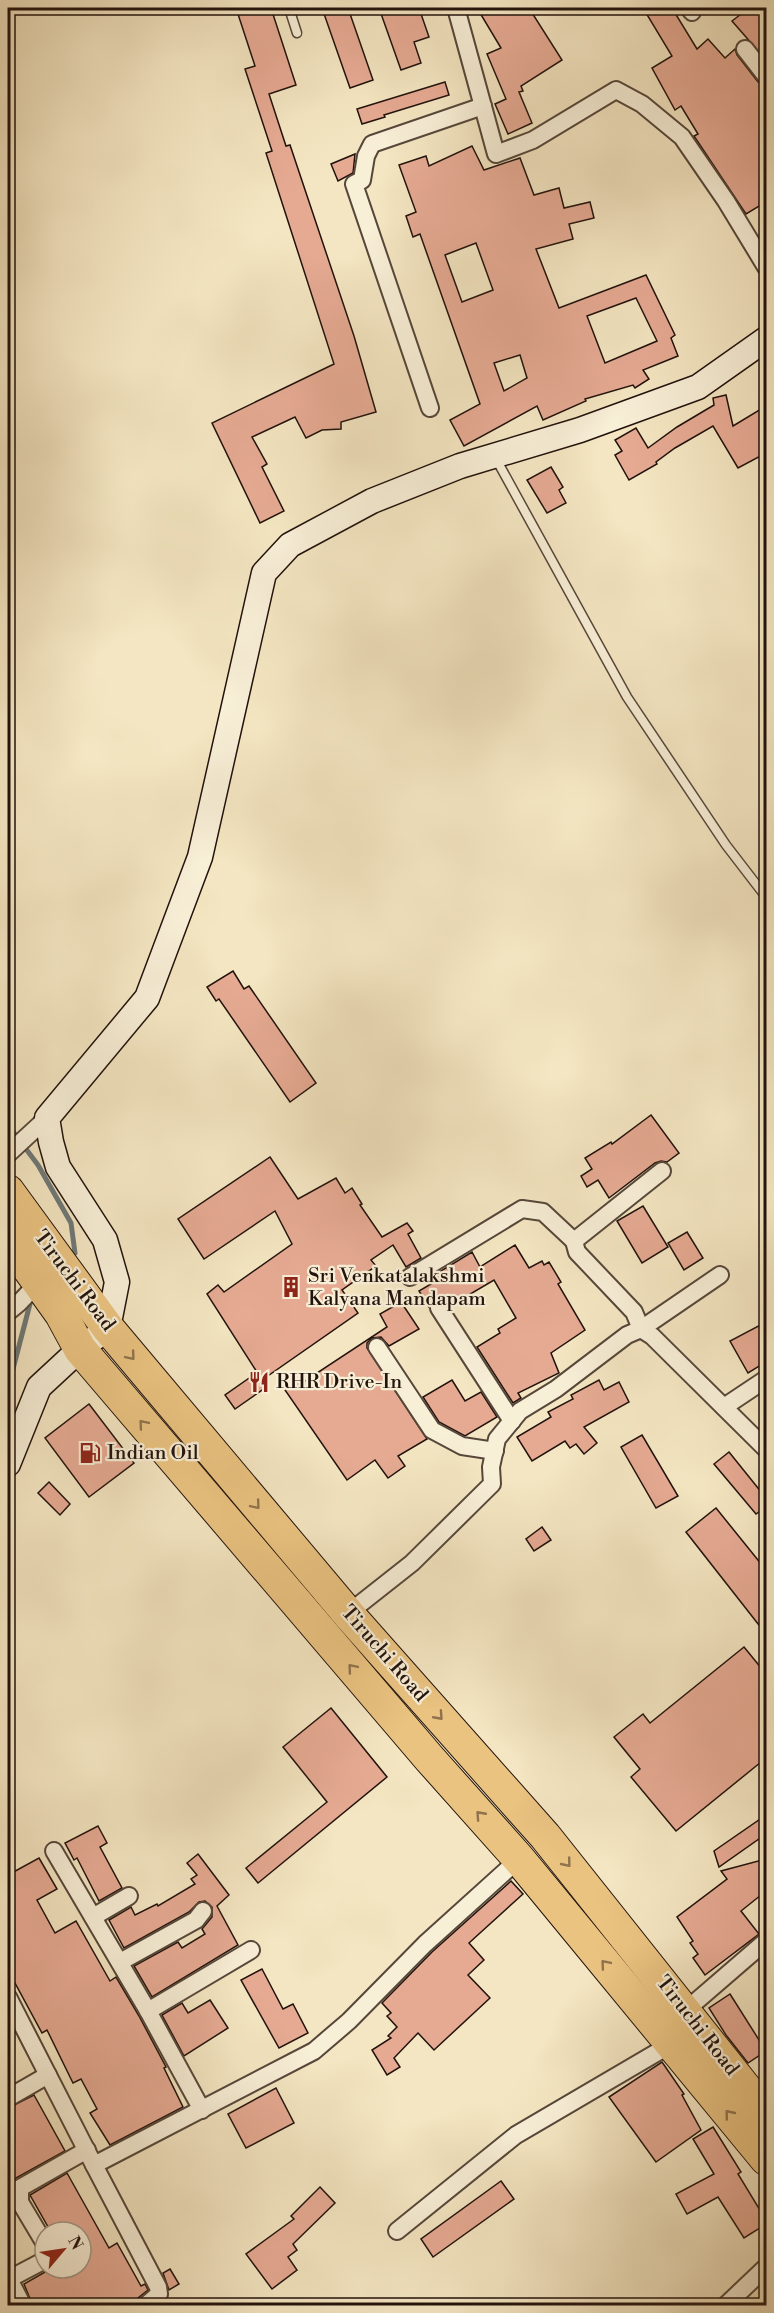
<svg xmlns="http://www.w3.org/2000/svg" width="774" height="2313" viewBox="0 0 774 2313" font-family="'Libre Bodoni',serif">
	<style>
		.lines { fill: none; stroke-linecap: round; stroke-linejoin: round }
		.stream { stroke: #6e7877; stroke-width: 5 }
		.building { fill: #e6aa93; stroke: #21120c; stroke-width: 1.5; fill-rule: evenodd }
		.lane-casing { stroke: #56473a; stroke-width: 11 }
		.street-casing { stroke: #56473a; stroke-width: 20 }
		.secondary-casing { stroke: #21120c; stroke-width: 27 }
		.highway-casing { stroke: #21120c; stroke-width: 34 }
		.lane { stroke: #f8efd7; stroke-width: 8 }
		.street { stroke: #f8efd7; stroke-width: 16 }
		.secondary { stroke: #f8efd7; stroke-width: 24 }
		.highway { stroke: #eac381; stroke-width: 32 }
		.oneway { stroke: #90734c }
		.labels { text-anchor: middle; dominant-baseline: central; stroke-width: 4.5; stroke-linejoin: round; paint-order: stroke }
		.poi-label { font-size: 20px; fill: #21120c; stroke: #f8efd7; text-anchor: start }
		.street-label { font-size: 20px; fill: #21120c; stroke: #f8efd7 }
	</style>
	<rect width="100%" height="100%" fill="#f4e6c2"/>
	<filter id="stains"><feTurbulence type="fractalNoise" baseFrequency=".00333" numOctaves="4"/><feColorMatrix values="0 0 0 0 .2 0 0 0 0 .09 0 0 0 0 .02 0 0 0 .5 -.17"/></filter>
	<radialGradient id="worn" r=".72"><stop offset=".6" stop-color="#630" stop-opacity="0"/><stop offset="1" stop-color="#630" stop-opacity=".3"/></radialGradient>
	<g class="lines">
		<g class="stream">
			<polyline points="8,1125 38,1165 71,1223 75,1253"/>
			<polyline points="8,1388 31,1300"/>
		</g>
	</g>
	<g class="building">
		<polygon points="236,8 271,8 296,85 269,94 286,146 290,145 354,336 376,412 341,422 341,429 322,430 306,438 295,417 252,437 267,464 262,467 284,511 260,523 212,423 334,364 266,153 272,151 245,69 255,66"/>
		<polygon points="322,8 348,8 373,80 350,88"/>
		<polygon points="379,8 419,8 429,37 414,42 421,63 401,70"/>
		<polygon points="477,8 529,8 562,60 521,86 523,91 519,92 532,123 508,134 495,104 506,99 487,54 501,48"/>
		<polygon points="643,8 672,8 697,49 708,39 725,58 735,49 737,55 758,82 766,86 766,202 746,214 694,136 698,134 681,106 675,110 652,68 672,56"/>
		<polygon points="749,8 766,8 766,60 732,21"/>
		<polygon points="445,82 449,95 384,115 385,117 362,124 357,109"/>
		<path d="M472,146L484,170L520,158L534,195L559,188L564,208L590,202L594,218L569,224L573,239L536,249L559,308L646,275L675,335L671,338L678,356L643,370L649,379L635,388L633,385L585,399L586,401L543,420L537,406L464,446L450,420L480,404L420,234L413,237L406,216L416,212L399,165L426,156L429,166ZM476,243L493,290L462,302L445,255ZM636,298L657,341L605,363L587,316ZM520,355L527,378L504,391L494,363Z"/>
		<polygon points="355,154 353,173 338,181 331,164"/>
		<polygon points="726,395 733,426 761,409 766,418 766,453 738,468 713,426 675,448 656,462 657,464 629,480 615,455 622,451 615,440 636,428 648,448 677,427 714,405 713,398"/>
		<polygon points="551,467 563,487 559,490 566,503 547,513 527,480"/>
		<polygon points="233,971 244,989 249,986 316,1083 290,1102 219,999 216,1001 207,987"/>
		<polygon points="651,1115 679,1153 667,1162 661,1161 655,1163 609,1198 598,1180 587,1187 581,1176 592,1169 585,1158 611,1142 612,1144"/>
		<polygon points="270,1157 298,1199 336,1178 345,1193 352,1188 362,1204 360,1205 382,1237 407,1223 413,1231 408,1234 421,1258 406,1267 393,1245 371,1260 376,1266 342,1290 358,1313 262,1380 207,1294 218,1285 224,1292 292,1244 275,1211 204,1259 178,1219"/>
		<polygon points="643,1206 668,1247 642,1263 617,1221"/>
		<polygon points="687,1232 703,1258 684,1270 668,1243"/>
		<polygon points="515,1245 529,1268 542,1261 544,1265 549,1262 561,1282 558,1284 585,1330 551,1353 559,1373 518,1393 521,1398 513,1403 477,1347 500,1333 498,1329 516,1318 494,1280 450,1306 444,1299 438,1298 433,1300 429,1307 419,1291 431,1284 428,1279 472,1252 480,1267"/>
		<polygon points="401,1302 419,1329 389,1346 381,1337 372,1338 367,1343 367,1348 427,1439 398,1456 405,1466 388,1478 375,1460 347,1480 285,1390 300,1380 302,1383 387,1327 380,1314"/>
		<polygon points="766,1322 766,1362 748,1373 730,1341"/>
		<polygon points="255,1374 265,1388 235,1409 225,1395"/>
		<polygon points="452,1380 465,1401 481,1392 497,1417 465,1436 439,1422 423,1397"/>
		<polygon points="599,1380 604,1390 619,1382 629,1402 584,1427 597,1443 584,1454 576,1444 570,1448 565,1441 532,1461 517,1437 551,1417 548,1412 573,1399 571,1395"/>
		<polygon points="89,1404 134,1463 89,1497 45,1438"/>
		<polygon points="642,1435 678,1496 656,1508 621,1447"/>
		<polygon points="729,1452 766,1498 766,1507 756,1514 714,1464"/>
		<polygon points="49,1482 70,1504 60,1515 38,1493"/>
		<polygon points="716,1508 766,1570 766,1634 686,1532"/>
		<polygon points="542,1527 551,1540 534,1551 526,1539"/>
		<polygon points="744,1647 766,1674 766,1758 676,1831 631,1777 640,1769 614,1737 643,1714 650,1723"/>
		<polygon points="331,1708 387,1777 258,1883 246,1868 327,1802 283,1747"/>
		<polygon points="766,1815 766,1834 719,1867 714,1851"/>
		<polygon points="98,1826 107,1843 100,1847 122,1888 99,1901 77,1858 74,1860 65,1843"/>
		<polygon points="198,1854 229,1895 217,1906 238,1945 152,1997 134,1966 178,1942 182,1948 205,1934 202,1929 212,1917 212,1907 205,1901 199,1902 189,1912 124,1948 109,1920 131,1907 135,1915 157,1904 158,1906 195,1884 191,1879 197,1875 187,1863"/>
		<polygon points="39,1858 57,1889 37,1900 55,1933 76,1921 110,1981 116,1977 139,2016 166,2067 164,2068 183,2107 110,2145 90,2113 97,2109 81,2079 73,2083 47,2030 42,2033 8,1970 8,1875"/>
		<polygon points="766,1859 766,1891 741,1911 759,1934 705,1975 693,1958 698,1954 690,1943 693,1941 677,1917 727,1879 721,1871"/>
		<polygon points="511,1881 523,1894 469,1943 484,1960 468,1975 490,1998 434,2050 418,2033 394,2058 400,2067 387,2075 372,2050 391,2038 388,2036 397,2027 387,2016 391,2013 382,2003 432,1952"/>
		<polygon points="262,1969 283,2009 293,2004 308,2033 279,2048 241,1980"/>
		<polygon points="730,1994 766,2051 748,2063 726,2035 709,2008"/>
		<polygon points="210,2000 228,2028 184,2056 162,2015 182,2003 188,2013"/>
		<polygon points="662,2062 684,2094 682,2095 701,2130 656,2162 609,2097"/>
		<polygon points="276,2088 294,2123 246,2148 228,2114"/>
		<polygon points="34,2095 65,2151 14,2179 11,2183 9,2200 8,2201 8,2108"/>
		<polygon points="713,2127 741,2172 738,2174 766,2220 766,2224 744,2238 718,2197 687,2214 676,2194 714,2174 693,2139"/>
		<polygon points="67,2173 109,2248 117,2243 141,2286 145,2284 148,2290 138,2298 135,2306 33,2306 24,2284 52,2268 55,2268 59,2275 73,2268 81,2268 81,2232 51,2232 30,2195"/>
		<polygon points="501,2181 514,2199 433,2257 421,2239"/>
		<polygon points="320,2187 335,2203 293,2244 297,2250 288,2257 297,2270 272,2289 246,2254 294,2219 291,2216"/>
		<polygon points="170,2269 179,2284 169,2290 163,2273"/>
	</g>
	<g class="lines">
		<defs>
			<g id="lane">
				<polyline points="289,8 297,33"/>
				<polyline points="495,457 627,697 726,845 766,897"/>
			</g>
			<g id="street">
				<polyline points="456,8 496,154 533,140 616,90 642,104 682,137 726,201 766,267"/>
				<polyline points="689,8 692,12"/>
				<polyline points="745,49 766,76"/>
				<polyline points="430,408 354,184 362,180 366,156 372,144 483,106"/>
				<polyline points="8,1154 47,1118"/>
				<polyline points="662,1171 574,1241 577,1252 634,1312 641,1329 720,1275"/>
				<polyline points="410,1277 522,1209 543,1212 574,1241"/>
				<polyline points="439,1308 512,1421"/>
				<polyline points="8,1312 19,1303 38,1283"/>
				<polyline points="377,1347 432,1430 462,1446 495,1451"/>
				<polyline points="724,1407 766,1379"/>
				<polyline points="350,1616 360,1604 412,1563 492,1484 491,1467 497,1439 520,1411 556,1389 627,1335 641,1329 652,1336 766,1449"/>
				<polyline points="54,1851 148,2011"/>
				<polyline points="93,1917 129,1896"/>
				<polyline points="120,1962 196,1920 203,1911"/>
				<polyline points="8,1997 94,2165 314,2051 349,2021 425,1944 519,1859"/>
				<polyline points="685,2011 766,1941"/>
				<polyline points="8,2098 48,2075"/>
				<polyline points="202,2110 148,2011 251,1950"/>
				<polyline points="94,2165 158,2287 159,2294 145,2306"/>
				<polyline points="397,2231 516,2135 673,2043"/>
				<polyline points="45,2244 20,2202 20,2188 87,2150"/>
				<polyline points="23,2306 9,2279 45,2260"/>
				<polyline points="725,2306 766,2267"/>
			</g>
			<polyline id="secondary" points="8,1464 39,1387 80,1349 108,1328 117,1282 105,1240 58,1167 51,1142 47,1118 147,998 200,857 264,573 290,545 372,501 460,466 580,430 698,387 766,339"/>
			<g id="highway">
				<polyline points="8,1191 108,1328 350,1616 545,1836 766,2114"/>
				<polyline points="8,1240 61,1314 80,1349 429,1758 519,1859 766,2159"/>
			</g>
		</defs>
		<use href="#lane" class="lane-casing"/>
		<use href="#street" class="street-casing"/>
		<use href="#secondary" class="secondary-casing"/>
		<use href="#highway" class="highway-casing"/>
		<use href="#lane" class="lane"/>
		<use href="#street" class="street"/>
		<use href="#secondary" class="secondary"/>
		<use href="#highway" class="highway"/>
	</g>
	<defs><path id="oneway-chevron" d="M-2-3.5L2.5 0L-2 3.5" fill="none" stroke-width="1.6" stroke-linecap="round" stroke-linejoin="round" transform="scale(1.5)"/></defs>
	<g class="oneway">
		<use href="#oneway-chevron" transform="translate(131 1356) rotate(50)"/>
		<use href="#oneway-chevron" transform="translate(143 1424) rotate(-130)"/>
		<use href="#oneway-chevron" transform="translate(256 1505) rotate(50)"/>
		<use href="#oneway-chevron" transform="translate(352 1668) rotate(-130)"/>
		<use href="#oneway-chevron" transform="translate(439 1716) rotate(48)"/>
		<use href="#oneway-chevron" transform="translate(480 1815) rotate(-132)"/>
		<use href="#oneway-chevron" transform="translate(567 1863) rotate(51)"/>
		<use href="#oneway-chevron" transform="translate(605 1964) rotate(-130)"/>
		<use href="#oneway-chevron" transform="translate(729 2114) rotate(-129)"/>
	</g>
	<defs>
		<symbol id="building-bare" viewBox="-9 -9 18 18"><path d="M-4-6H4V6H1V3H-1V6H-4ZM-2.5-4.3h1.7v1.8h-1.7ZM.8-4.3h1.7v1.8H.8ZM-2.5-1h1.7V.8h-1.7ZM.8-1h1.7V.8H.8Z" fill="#8f2418" stroke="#f8efd7" stroke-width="2.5" paint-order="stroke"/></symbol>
		<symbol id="restaurant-bare" viewBox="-9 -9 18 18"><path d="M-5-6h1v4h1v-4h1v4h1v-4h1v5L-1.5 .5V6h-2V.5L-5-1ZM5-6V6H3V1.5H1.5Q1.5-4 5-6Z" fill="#8f2418" stroke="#f8efd7" stroke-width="2.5" paint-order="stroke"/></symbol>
		<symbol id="fuel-bare" viewBox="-9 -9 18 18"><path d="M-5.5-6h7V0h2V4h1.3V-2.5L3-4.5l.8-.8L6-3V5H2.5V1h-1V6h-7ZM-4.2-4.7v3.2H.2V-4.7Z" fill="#8f2418" stroke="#f8efd7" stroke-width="2.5" paint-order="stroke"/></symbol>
	</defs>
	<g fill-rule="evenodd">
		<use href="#building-bare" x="276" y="1272" width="30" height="30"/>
		<use href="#restaurant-bare" x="244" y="1367" width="30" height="30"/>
		<use href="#fuel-bare" x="75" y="1438" width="30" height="30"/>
	</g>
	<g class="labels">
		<g class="poi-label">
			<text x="308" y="1276">Sri Venkatalakshmi<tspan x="308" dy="23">Kalyana Mandapam</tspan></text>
			<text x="276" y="1382">RHR Drive-In</text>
			<text x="107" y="1453">Indian Oil</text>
		</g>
		<g class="street-label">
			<text transform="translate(74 1281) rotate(53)">Tiruchi Road</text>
			<text transform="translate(384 1654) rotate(49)">Tiruchi Road</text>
			<text transform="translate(697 2026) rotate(52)">Tiruchi Road</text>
		</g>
	</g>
	<rect width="774" height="2313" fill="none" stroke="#f4e6c2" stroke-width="30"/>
	<rect x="9" y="9" width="756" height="2295" fill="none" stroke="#21120c" stroke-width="3"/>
	<rect x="15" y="15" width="744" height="2283" fill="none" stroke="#21120c" stroke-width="1.5"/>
	<g transform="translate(63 2250) rotate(61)"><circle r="28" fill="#f8efd7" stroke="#a29786" stroke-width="1.5"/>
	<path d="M0-4.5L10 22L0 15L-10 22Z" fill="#8f2418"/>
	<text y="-9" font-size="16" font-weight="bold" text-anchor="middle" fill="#21120c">N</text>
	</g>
	<rect width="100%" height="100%" filter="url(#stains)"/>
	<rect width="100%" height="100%" fill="url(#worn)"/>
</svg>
